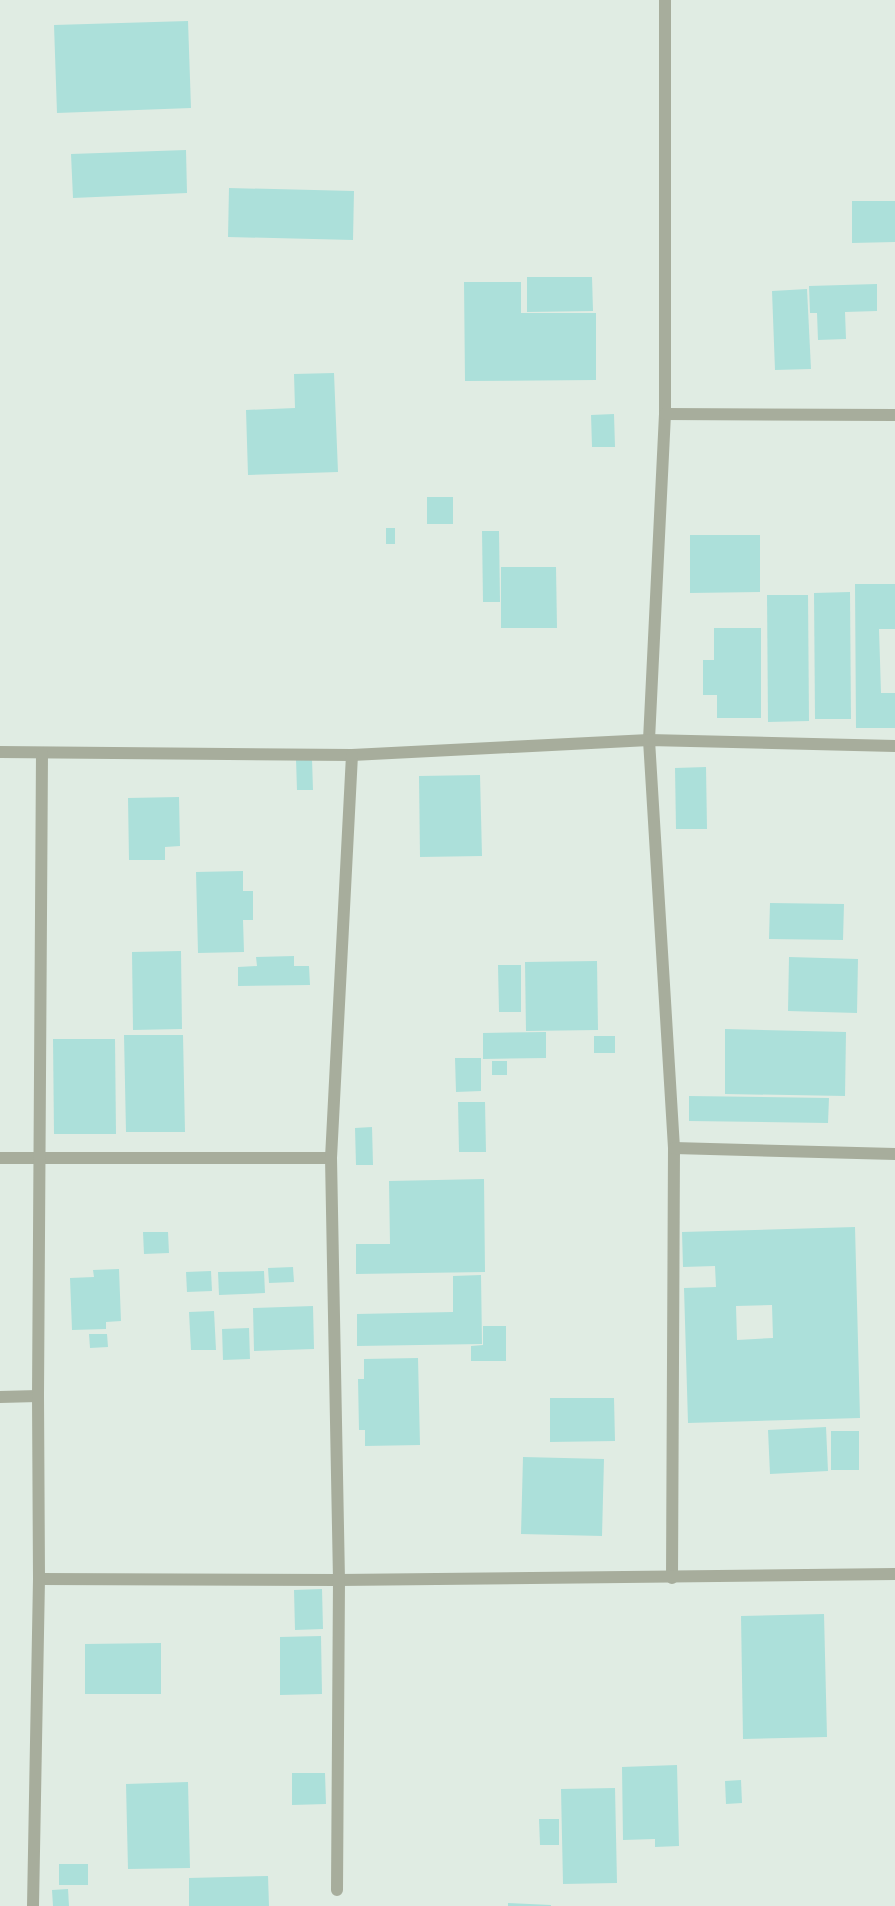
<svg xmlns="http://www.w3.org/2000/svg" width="895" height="1906" viewBox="0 0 895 1906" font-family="'Fira Sans Condensed',sans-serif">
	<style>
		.building { fill: #ace0da; fill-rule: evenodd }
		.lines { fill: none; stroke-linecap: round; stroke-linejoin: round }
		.street { stroke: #a7ad9c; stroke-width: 12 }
	</style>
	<rect width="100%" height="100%" fill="#e0ece3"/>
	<g class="building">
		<polygon points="188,21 191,108 57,113 54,25"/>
		<polygon points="186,150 187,193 73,198 71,154"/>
		<polygon points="229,188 354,191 353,240 228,237"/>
		<polygon points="852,201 895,201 895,242 852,243"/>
		<polygon points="527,277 592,277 593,311 527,312"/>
		<polygon points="464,282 521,282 521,313 596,313 596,380 465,381"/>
		<polygon points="877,284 877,311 845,312 846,339 818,340 817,313 810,313 809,286"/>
		<polygon points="807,289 811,369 775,370 772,291"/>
		<polygon points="334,373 338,472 248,475 246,410 295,408 294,374"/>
		<polygon points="614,414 615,447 592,447 591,415"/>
		<rect x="427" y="497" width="26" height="27"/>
		<rect x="386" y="528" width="9" height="16"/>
		<polygon points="482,531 499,531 500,602 483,602"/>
		<polygon points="690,535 760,535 760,592 690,593"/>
		<polygon points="501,567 556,567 557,628 501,628"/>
		<polygon points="855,584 895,584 895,629 879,629 881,693 895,693 895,728 856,728"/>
		<polygon points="850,592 851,719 815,719 814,593"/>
		<polygon points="767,595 808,595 809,721 768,722"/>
		<polygon points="714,628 761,628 761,718 717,718 717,695 703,695 703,660 714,660"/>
		<polygon points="296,759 312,759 313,790 297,790"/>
		<polygon points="706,767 707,829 676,829 675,768"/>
		<polygon points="480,775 482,856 420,857 419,776"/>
		<polygon points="179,797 180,846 165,847 165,860 129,860 128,798"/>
		<polygon points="243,871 243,891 253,891 253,920 243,920 244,952 198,953 196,872"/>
		<polygon points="770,903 844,904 843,940 769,939"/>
		<polygon points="181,951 182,1029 133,1030 132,952"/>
		<polygon points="294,956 294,966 309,966 310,985 238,986 238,967 257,966 256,957"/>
		<polygon points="789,957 858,959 857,1013 788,1011"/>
		<polygon points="597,961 598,1030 526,1031 525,962"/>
		<polygon points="498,965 521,965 521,1012 499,1012"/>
		<polygon points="725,1029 846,1032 845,1096 725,1094"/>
		<polygon points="546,1032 546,1058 483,1059 483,1033"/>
		<polygon points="124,1035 183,1035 185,1132 126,1132"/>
		<rect x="594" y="1036" width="21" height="17"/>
		<polygon points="53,1039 115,1039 116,1134 54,1134"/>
		<polygon points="455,1058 481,1058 481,1091 456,1092"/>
		<rect x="492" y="1061" width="15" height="14"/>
		<polygon points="689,1096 829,1098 828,1123 689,1121"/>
		<polygon points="458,1102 485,1102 486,1152 459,1152"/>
		<polygon points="372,1127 373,1165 356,1165 355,1128"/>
		<polygon points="484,1179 485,1272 356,1274 356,1244 390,1244 389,1181"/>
		<path d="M855,1227L860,1418L688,1423L684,1288L716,1287L715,1266L683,1267L682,1232ZM772,1305L773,1338L737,1340L736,1306Z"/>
		<polygon points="143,1232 168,1232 169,1253 144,1254"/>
		<polygon points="293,1267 294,1282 269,1283 268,1268"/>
		<polygon points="119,1269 121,1321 106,1322 106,1329 72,1330 70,1278 94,1277 93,1270"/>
		<polygon points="211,1271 212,1291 187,1292 186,1272"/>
		<polygon points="264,1271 265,1293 219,1295 218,1272"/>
		<polygon points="481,1275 482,1344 357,1346 357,1314 453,1312 453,1276"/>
		<polygon points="313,1306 314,1349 254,1351 253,1308"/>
		<polygon points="214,1311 216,1350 191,1350 189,1312"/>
		<polygon points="483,1326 506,1326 506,1361 471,1361 471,1346 483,1345"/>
		<polygon points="249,1328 250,1359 223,1360 222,1329"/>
		<polygon points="89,1334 107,1334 108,1347 90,1348"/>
		<polygon points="418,1358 420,1445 365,1446 365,1430 359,1430 358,1379 364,1379 364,1359"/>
		<polygon points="550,1398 614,1398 615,1441 550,1442"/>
		<polygon points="826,1427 828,1471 770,1474 768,1430"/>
		<rect x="831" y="1431" width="28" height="39"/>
		<polygon points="523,1457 604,1459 602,1536 521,1534"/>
		<polygon points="322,1589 323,1629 295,1630 294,1590"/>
		<polygon points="824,1614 827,1737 743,1739 741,1616"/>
		<polygon points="321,1636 322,1694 280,1695 280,1637"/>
		<polygon points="161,1643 161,1694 85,1694 85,1644"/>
		<polygon points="677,1765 679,1846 655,1847 655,1839 623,1840 622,1767"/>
		<polygon points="292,1773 325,1773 326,1804 292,1805"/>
		<polygon points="741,1780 742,1803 726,1804 725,1781"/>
		<polygon points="188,1782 190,1868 128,1869 126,1784"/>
		<polygon points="615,1788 617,1883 563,1884 561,1789"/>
		<polygon points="539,1819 559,1819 559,1845 540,1845"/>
		<rect x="59" y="1864" width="29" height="21"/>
		<polygon points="268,1876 269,1906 189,1906 189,1878"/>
		<polygon points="68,1889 69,1906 53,1906 52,1890"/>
		<polygon points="508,1903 551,1905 551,1906 508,1906"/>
	</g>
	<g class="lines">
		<g class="street">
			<polyline points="665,0 665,414 649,740 674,1148 672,1578"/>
			<polyline points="665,414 895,415"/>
			<polyline points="0,752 352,755 649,740 895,746"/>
			<polyline points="674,1148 895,1154"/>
			<polyline points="0,1158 331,1158"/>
			<polyline points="0,1397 38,1396"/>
			<polyline points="39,1579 339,1580 895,1574"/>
			<polyline points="337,1890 339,1580 331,1158 352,755"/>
			<polyline points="33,1906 39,1579 38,1396 42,753"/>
		</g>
	</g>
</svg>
